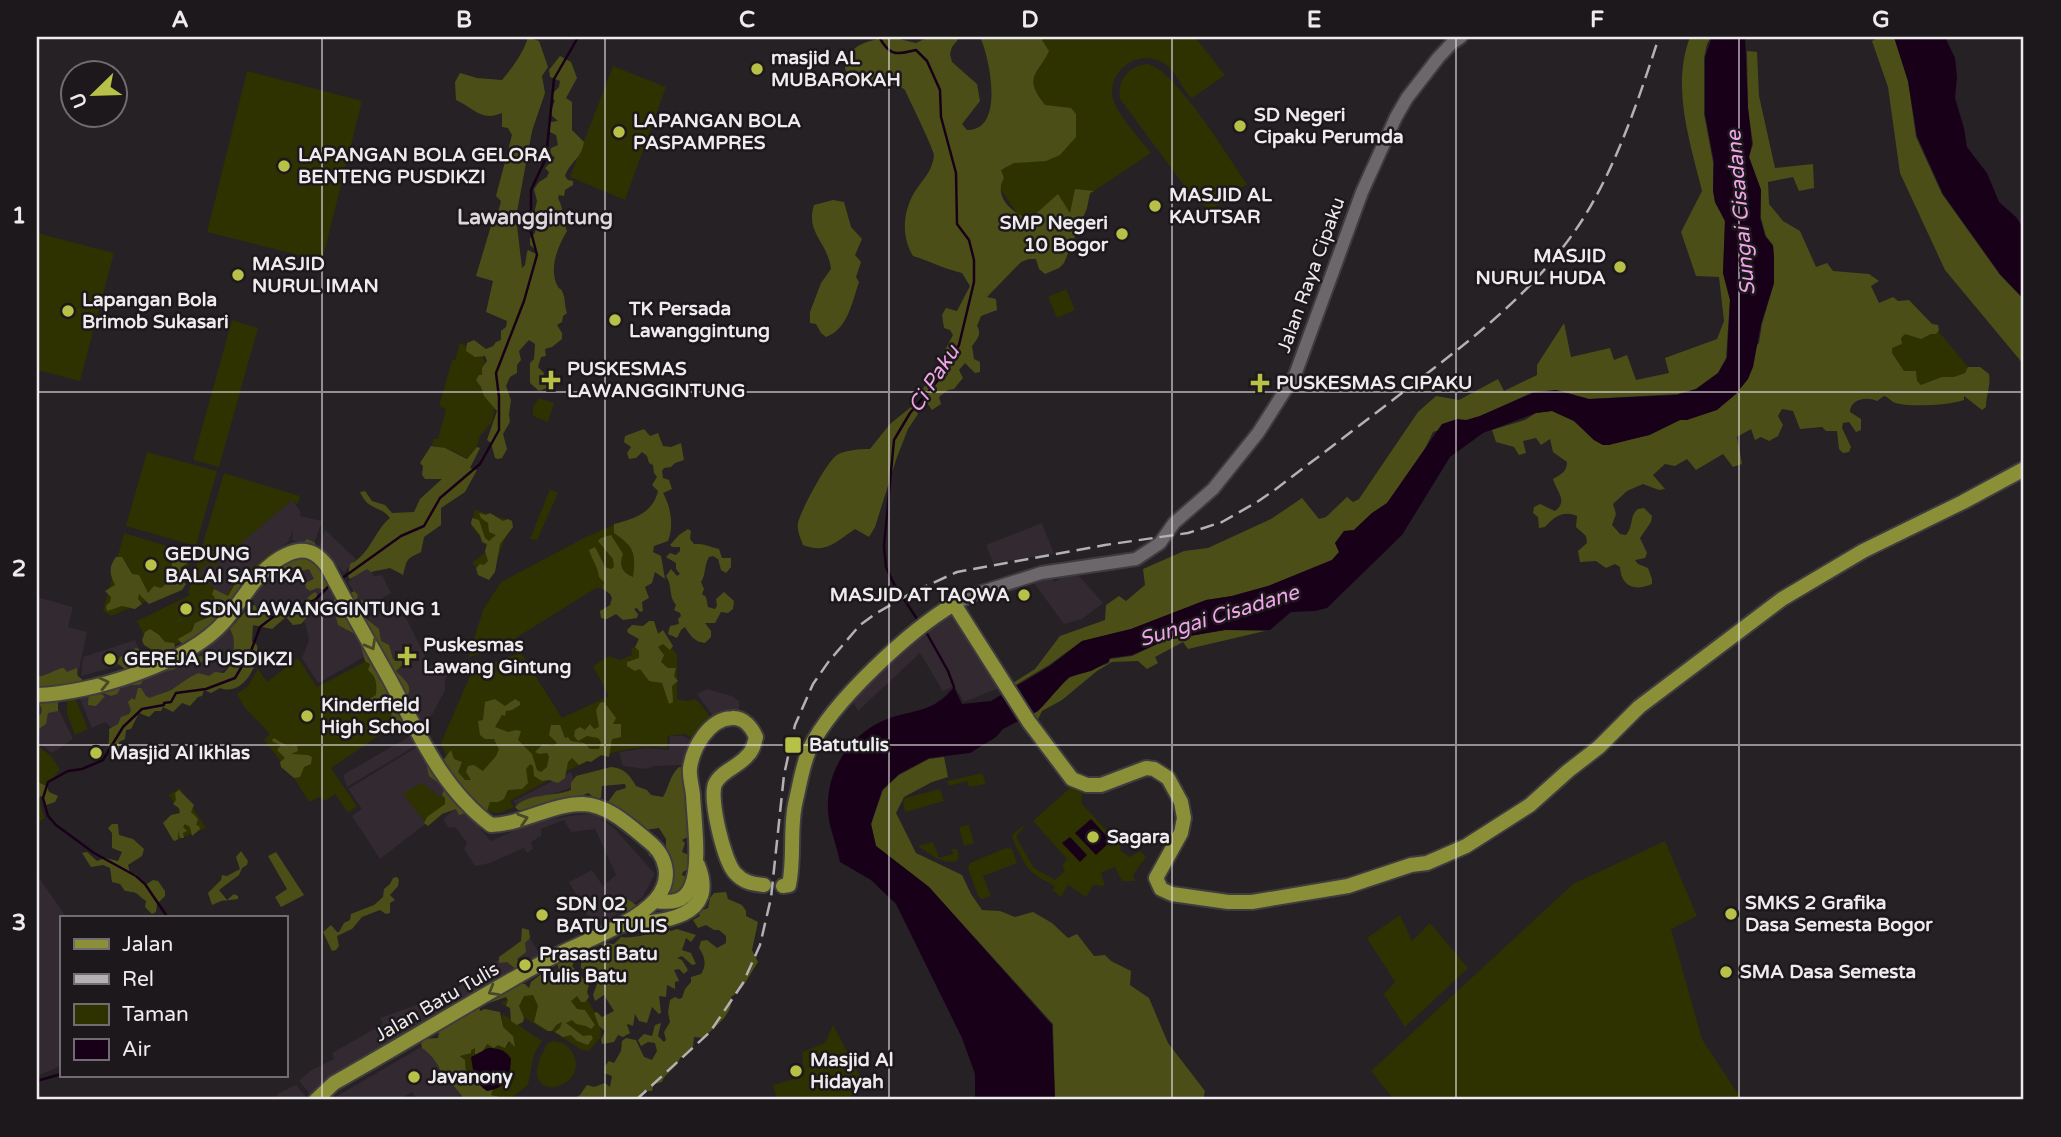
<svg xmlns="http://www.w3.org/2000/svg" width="2061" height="1137" viewBox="0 0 2061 1137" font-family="'Varela Round',sans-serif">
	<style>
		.built { fill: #322931 }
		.green { fill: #2e3100 }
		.forest { fill: #4b4f17 }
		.water { fill: #190019 }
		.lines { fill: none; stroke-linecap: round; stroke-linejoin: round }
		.stream { stroke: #190019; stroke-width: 2.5 }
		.minor-casing { stroke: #3f3c3f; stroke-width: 16 }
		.major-casing { stroke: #3f3c3f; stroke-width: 18 }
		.minor { stroke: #6c676b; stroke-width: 12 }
		.major { stroke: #8b8f38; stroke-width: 14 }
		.rail { stroke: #b4b1b4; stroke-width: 2.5; stroke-dasharray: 14 7; stroke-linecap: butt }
		.oneway { stroke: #484827 }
		.grid { fill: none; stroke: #eeebee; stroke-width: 2; stroke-opacity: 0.55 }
		.poi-dot { fill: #b8c147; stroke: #1c181b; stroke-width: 2.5 }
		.labels { text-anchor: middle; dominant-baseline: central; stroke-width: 5; stroke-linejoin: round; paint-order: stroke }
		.poi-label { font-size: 19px; font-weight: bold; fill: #eeebee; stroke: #1c181b; text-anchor: start }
		.street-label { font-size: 19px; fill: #eeebee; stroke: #1c181b }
		.water-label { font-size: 21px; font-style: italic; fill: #f0a4ea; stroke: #1c181b }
		.neighbourhood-label { font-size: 21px; font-weight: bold; fill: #ddd7dc; stroke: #1c181b }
		.neatline { fill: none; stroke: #eeebee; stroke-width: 2.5 }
		.grid-label { font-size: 23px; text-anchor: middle; font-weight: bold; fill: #eeebee }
	</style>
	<rect width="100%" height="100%" fill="#252125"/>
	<g class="built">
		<polygon points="292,498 301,513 300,516 322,521 313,547 292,540 293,530 288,542 236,584 223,601 198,574 208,561"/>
		<polygon points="1042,523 1054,554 993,563 986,545"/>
		<polygon points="325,530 356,559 344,573 319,546"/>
		<polygon points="300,557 325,569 371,653 318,683 302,658 309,640 305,623 289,611 271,615 256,612 254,608 253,597 264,584 279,569"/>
		<polygon points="368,565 374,576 382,575 391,593 363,610 348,582"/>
		<polygon points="1073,569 1103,603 1082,619 1064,624 1034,583 1051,578 1055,582"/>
		<polygon points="37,597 73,607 68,627 87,632 77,679 37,690"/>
		<polygon points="397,600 430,666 445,660 452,668 445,680 445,690 433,713 423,723 368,618"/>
		<polygon points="953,610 999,688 964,702 954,686 943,691 920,653 858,711 852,700 911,638"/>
		<polygon points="230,624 237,627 238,657 232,666 186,689 132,710 114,730 105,722 92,728 77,692 110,680"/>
		<polygon points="135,640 143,659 81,676 83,657"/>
		<polygon points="707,689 732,696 739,701 739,710 725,710 713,716 697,694"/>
		<polygon points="37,700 55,702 73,739 52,753 37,741"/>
		<polygon points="410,736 417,745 347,787 343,775"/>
		<polygon points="670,736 683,736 691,740 681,765 654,766 646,769 623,766 619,752 647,748 669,750"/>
		<polygon points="417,747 455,801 380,859 352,816 362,809 348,789"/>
		<polygon points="571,772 576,786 517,806 513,801"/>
		<polygon points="458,806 470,817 491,841 531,823 576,815 595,814 615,829 655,874 642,898 595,929 569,882 592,870 603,886 616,875 595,829 571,832 564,820 541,829 541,836 531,842 533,849 527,853 524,848 490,863 475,866 464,849 467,843 455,827 449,828 443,819"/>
		<polygon points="37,875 67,918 61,918 61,1066 37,1076"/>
		<polygon points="530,938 545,962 314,1099 299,1081 310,1071 334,1059 332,1053 383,1024 380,1018 419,1004 420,1006 448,994"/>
		<polygon points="428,1043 464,1100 417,1100 412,1092 399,1100 340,1100 337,1096"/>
		<polygon points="296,1085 309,1100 279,1100 277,1094"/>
	</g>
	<g class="green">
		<path d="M1002,37H1195L1225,75L1192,98C1181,89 1177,72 1165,64C1143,48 1111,66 1112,94C1113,110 1141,140 1151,153L1094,191L1070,214L1049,262L980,158L1016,137Z"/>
		<path d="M1148,64C1176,71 1229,158 1247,184L1215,207L1208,208L1195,200L1120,99C1117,80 1129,65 1148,64Z"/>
		<polygon points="613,66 666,87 625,200 570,177"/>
		<polygon points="247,71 362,101 322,261 207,232"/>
		<polygon points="37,233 114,253 80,381 37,370"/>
		<polygon points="1066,289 1075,310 1057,318 1048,297"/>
		<polygon points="1875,311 1936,328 1968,367 1974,380 1894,391"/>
		<polygon points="232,320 258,328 219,467 193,460"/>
		<polygon points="460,343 482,353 496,404 492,422 480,436 477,447 467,458 455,452 432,445 433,439 438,439 446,409 439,406 452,360 455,360"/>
		<polygon points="539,398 554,403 548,422 533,416 533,407"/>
		<polygon points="147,452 217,471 196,546 126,526"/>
		<polygon points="224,473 300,496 298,504 291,501 213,567 207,563 199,574 224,598 235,582 272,551 275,556 242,581 212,623 202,632 153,655 137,621 190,595 188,593"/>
		<polygon points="550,489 558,493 537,540 530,539"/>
		<polygon points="475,510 512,521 489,580 472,563 486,552 487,547 471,525"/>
		<polygon points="618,523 639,528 638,581 621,591 596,588 511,641 468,658 483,610 501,582 586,537"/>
		<polygon points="124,533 190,553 185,585 111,616 103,611"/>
		<path d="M651,622L677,655V699L687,701L696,699L710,716L693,739L685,734L668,736L667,748C611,741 558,776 510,801L514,807C509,809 503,812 498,813C474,814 448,763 441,743L473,669L521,653L562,718L609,696L593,666L609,656L620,660L632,655L631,649L641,643L632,631Z"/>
		<polygon points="376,656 408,716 331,768 357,806 348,813 335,794 325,801 320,797 309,802 294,778 264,740 270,734 245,708 237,694 248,686 258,669 267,682 298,658 317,687"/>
		<polygon points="74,695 88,729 75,735 67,714 67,699"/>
		<polygon points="37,745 52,757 60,770 40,791 41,808 45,818 37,823"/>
		<polygon points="982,773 986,784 969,787 967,781 949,786 947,781"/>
		<polygon points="422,783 439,796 459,800 428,826 403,794"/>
		<path d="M1071,787L1078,789L1082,793L1081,803L1121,846L1120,850L1130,857L1140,851L1146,857L1133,875L1135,881H1122L1115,867L1101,873L1105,886L1093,885L1086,897L1068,885L1061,897L1052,890L1055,887C1048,881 1040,879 1034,874C1024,867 1018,849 1012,838L1013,834L1027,823L1016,837L1034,868L1055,880L1065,871L1062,866L1067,859L1033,821Z"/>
		<polygon points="180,788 206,828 175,841 166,823 182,814 169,795"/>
		<polygon points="940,789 944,801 905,812 903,802 905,798"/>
		<polygon points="969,825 974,843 964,846 959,827"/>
		<polygon points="1665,841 1697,916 1671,929 1702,1039 1742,1100 1394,1100 1371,1071 1573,884"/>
		<path d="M933,842L939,858L953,854L952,849H957L959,857L957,861C941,865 931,854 918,846Z"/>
		<polygon points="1006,848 1012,849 1017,863 983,876 991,896 982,899 978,896 968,868 970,863"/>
		<polygon points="1400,915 1412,941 1430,923 1468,968 1405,1027 1384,994 1395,982 1367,938"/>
		<path d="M564,968C578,988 602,1012 601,1037L589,1051L582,1050L552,1031H546L501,1003Z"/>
		<path d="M503,1014L542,1041L534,1054L528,1085L509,1100H481L459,1076C460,1070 460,1058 463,1053C471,1039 495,1045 507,1046L510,1041L499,1027Z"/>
		<polygon points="833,1025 861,1078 849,1100 777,1100 773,1085 804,1076 802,1052 825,1043"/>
		<path d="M554,1041C562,1042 568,1045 572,1052C595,1091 507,1109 548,1043Z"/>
	</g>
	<g class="forest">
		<path d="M528,37L539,41L548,67L542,76L545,93L532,131L516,217L522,268L525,265L527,252L528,250L534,253L537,251L530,245V238L535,233L537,221L533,218L537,201L534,189L539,182L547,177L549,172L545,168L555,158L550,153L551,148L558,145L556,135L550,132L548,127L551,122L558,121L550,114L555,100L552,99V94L559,87L560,81L550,77L549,70L560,56L571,62L577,78L566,98L572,102V130L584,142C581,160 571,160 565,176L568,180L573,181V185L565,190L564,196L559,195L558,198C564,209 562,219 567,231C558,246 548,269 558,287C559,289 562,289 562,291C566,298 564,306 567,313L563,316L562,322L557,325L562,333V339L552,347L545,349L546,356L541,357L538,367L544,373L542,379L546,382L547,388L539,391L530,383V363L534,359L535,344L529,340L519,351L521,360L517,365V373L510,377L506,386L511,400L509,414L510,422L503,434L507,449L502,458L498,459L495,458L491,443L487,440L497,411L484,396L481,387L476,380L479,375H482V368L487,361L485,356L475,357L466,351L467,343L474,340L486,349L493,346L496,342L501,340V331L506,327L507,321L486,312L493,281L476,276L493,219L497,217L501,201L496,196L512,135L508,128L502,127V113C481,122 474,108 456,100L455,82L460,73L477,78L502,80C512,68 524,52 528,37Z"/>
		<path d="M891,37L916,43L929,37H960L952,47L950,54L952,62L977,84L980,101L962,124L967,130C1005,131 990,58 980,37H1040L1049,51C1038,75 1022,76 1045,105L1071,108L1076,114V137L1060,155L1046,161L1014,163L1001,170L1004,178C993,196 1012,214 1030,219L1058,194L1070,213L1075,189L1094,191L1090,193L1087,208L1064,263L1059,268L1045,274L1039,269L1036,259H1029L1021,262L987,297L996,299L997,310L981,316L977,326C982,334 977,339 972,346L974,359L980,362V372L975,373L965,363L959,370L963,378L954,389L948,390L939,397L941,404L932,410L920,393L932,375L953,335L950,330L944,328L942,315L946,308L957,311L970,286L962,273C944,269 930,261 913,256C901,236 903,212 914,193C922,180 933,171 934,155C934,150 909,99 905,90C886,74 860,97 845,69C846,44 870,40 891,37Z"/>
		<path d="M1690,37H1711L1707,44L1704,58V114L1713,162V190L1715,202L1725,221L1723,273L1730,300L1726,358L1718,373L1696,389L1677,394L1589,399L1556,390L1533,392L1480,416L1433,432L1422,455L1387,503L1372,513L1354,530L1344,531L1335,543L1339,552L1332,560L1268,586L1232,596L1206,600L1131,629L1082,641L1049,665L1014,686L1013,683L1035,669L1060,636L1105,620L1106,605L1119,596L1126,601L1145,585L1143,569L1184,551L1208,548L1271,519L1302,498L1319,519L1326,517L1347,497L1353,502L1359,499L1418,412L1436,396L1459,400L1498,379L1504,391L1537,375V365L1564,323L1571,357L1610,348L1614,360L1627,355L1636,380L1669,373L1665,358L1717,339L1724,321L1719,277L1696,276L1681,232L1702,191C1690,142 1671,87 1690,37Z"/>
		<polygon points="1880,37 1894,37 1908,81 1916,137 1942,194 2000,275 2024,300 2024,365 1945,270 1900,173 1888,87 1872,41"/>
		<path d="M1747,51L1757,52L1759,96L1775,168L1813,164L1814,188L1799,191L1793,177L1768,182L1769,204L1783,221L1800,231L1816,267L1827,263L1833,271L1869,274L1879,281L1871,286L1879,303L1893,297L1898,301L1909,300L1932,324L1938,325L1939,330L1936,334H1931L1921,339L1905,334L1901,338L1902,344L1892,348V353L1904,371H1916L1917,381L1921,385L1942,377H1954L1965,373L1968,367H1980L1989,374C1991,386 1986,395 1986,407L1982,410L1964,396V400C1952,405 1905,408 1893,402C1890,400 1888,397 1884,396L1877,401C1867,396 1850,399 1850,412L1861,419V430L1856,432L1849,422L1843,423L1842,428L1851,447L1849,452L1843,453L1839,449L1837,431H1826L1822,427L1800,429L1793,411L1782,409L1778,416L1783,425L1778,436L1769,441L1761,437L1755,440L1751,429L1737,437L1742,464L1733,467L1723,454L1696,470L1687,459L1675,466L1665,464L1653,475L1665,489L1659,490L1643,484L1627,491L1613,504L1616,514L1612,525L1620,534L1626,535C1634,526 1629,516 1638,509L1644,508L1652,516L1651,522L1640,538L1647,553L1645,558L1635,560L1638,564L1648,568L1652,579V584C1634,592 1621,586 1620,567L1615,564L1606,568L1596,561L1580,562L1578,551L1587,543L1586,536L1576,527L1577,516C1563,510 1554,517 1545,527L1539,528L1538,517L1533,513L1534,507L1540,504L1555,511C1569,501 1556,491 1553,479C1561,474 1567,472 1567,462L1553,452L1550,439L1541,445L1536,438L1523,441L1526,453L1519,455L1514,447L1496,442L1492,430L1525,420L1536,413L1552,411L1574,421L1594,440L1603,445L1650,435L1680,420L1759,343L1762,324L1774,283L1772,264L1774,258L1773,245L1766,236L1761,218V190L1749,157L1753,144L1748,108Z"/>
		<path d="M833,200L844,202L851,227L862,239L855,255L861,262L856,277L859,282C852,302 848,329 826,337L821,333L816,324L810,323V312L821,283L831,269C828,242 805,233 814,205Z"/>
		<path d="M911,407L915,408L918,414L908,429L897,457L875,527L869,537L855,529C835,542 827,554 803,545C800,537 797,531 798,523C800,512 827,461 837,455C845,450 860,449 870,449L890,424Z"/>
		<path d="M644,429L650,436L658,433L663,446L671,447L681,443L684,460L675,463L671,467L664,468L662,471L663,478L669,480L672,489L663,493C671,507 674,526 668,541L654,546L653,552L661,556L665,579L655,572L652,583L645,587L649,598L642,602L643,611L640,612L637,608L634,609L638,614L637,618L623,620L616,614L607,619L601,618L600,611L610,605L612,598L610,594L603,589L604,582L599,577C598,567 592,560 589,550L595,547L605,567L611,569L614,567L613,559L598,541L601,538L611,535L623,554C619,565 621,572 633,577C636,554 635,547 614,533V524C634,519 653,513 658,491L652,485L657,477L654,473L653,465L649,463L647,456L642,452L636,458L629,459L627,453L631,447L624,442L625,436Z"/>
		<path d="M431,446L445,448L467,459L477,447L480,448L470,468L477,470L465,492L441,508V525L424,537L421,552C405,560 408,558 403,575L390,568L371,572L367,569L350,579L348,576L350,564C370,555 374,531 390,518C380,505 368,511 360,492L365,491L372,501L385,505L392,513L414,512L420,499L442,479H425L422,475L423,466L420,463Z"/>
		<polygon points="479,513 486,515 490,513 503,521 508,519 512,521 513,527 500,544 495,572 489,580 478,575 476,568 480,564 484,565 488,561 485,551 487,544 482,542 480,535 471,524 472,518 479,520 485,538 489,541 496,535 489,532 488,523 481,518"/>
		<path d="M688,529L691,531L690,539L694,544C706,544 707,546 719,549L722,558H731V567L726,573L721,570L718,559L713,556L709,557C704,565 706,575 701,582L704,589L702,594L706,597L708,607L715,609L717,606L716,599L724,592L734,601L733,609L728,613L721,612L715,623H705L711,631V637L705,643C694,642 690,635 685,627L681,630L677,638L668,634L670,626L679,624L678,619L681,616L680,613L674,610L676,605C668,596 673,586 666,576L671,569L677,576L680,574L676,569V563L666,557L670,553L676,555L680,551V547H672L670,545L679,535Z"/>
		<path d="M307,539L315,543L317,552L323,550L327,553L332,584C327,590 324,590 317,588L310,591L306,588L305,583L314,579L309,569L302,571L296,567L285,570L282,568L283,565L305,549L304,542Z"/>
		<path d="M186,549L193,559L180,568L184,574L182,582L186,584L182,590L149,604L139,594L138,599L142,604L135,609L122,606L107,611L106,606L110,602L111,597L105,591L115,585C110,575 108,567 116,557H122L132,574L139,575L148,593L154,586L161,588L170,581L172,563L177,560L178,556L169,554Z"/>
		<polygon points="244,575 249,578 213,630 206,627 203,639 189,644 181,643 178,639 192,631 195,623 207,618 209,604 215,598 212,594 214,589 228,596 239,577"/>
		<path d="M354,591L358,595L356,602L364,600L368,603L366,611L360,609L358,612L379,629L381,641L389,645L393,659L395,661L404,657L402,665L396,671C403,679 415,686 406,698L398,691L401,684L400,680L393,679L390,700L403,708L415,700H420V713L411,714L410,720L400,723L395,731H387L383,728V723L389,721C394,713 391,710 385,704L381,703L375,709L366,708L368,700L376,695C377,685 377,677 368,670L370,664L365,661L361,646L370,637L355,634L338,625L336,617L338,616L331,607L334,600L343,599Z"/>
		<path d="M315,592L317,594L318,605L301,624L293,625L286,617L272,629L253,625L252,641L257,645C260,665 243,697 220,688L211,693L204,690L202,696L198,697L190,706L182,703L173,712L163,707L161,711H155L149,717L139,713L131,729L126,730L125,739L119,742V750L116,753L110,752C107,743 110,738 109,729L118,724L121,717L129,714L131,710L128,702L132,698L135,700L138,688H141L146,696L150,698C157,694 167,693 173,689C181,683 188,678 198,673L209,676L215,672L224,673L234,661C232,648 237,641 230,629L250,606L255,605L258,612L262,613C273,606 286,613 297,607C305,604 307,596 315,592Z"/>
		<polygon points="649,621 654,621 658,634 663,630 673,646 670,650 663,644 658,647 664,655 661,662 668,668 676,668 674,676 678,681 672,686 673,702 669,704 662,683 649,681 640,669 635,671 627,666 627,662 639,658 639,651 635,647 639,639 628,633 627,630 632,625 643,626"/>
		<path d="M150,629L159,635L165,642L174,643L175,646L173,651L181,650L187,659L202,656L203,660L200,664L184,662C171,677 148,668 141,684C134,686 130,685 124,681L125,669L117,663L120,657L136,648L141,650L142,667L156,659L154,651L144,645L142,640L145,632Z"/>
		<path d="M1225,630L1265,631L1188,649L1183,642L1155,657L1158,663L1147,669L1138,661L1112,662L1097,671L1062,700L1042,711L1037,721L1032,715C1047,706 1054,690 1068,679C1072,675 1100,667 1109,663L1110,659L1132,656L1166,640Z"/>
		<path d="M64,668L67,672L77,668V675L84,681L80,692L61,696L58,701V711L48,713L46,724L37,730V717L41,714L42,709L37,700V676C44,678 54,669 64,668Z"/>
		<polygon points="118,684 120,689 117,694 111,696 101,692 100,694 105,696 96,706 88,705 89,692"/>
		<polygon points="495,699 505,706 515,699 520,702 520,705 512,710 506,711 505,716 502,715 495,727 508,732 516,730 521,731 518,740 532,754 537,770 541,772 547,767 549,756 547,753 539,754 535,752 543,744 553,746 557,743 549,735 551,725 560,725 565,738 568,737 571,741 584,743 590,749 599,749 601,742 598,738 587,736 578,741 574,736 575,730 580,727 585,730 590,724 594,729 599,727 596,710 600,703 604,702 616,718 613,724 621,724 621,737 612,739 609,757 601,755 591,762 587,761 579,765 572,758 568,762 565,778 558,783 549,780 542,781 534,776 533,766 530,764 526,769 528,783 522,789 508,790 504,799 498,802 490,802 487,811 473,816 471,821 468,812 459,815 456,809 442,814 428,826 424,823 427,817 445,804 445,798 442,795 444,789 450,785 440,784 429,776 427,767 441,763 451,750 454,759 462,762 458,772 465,780 471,780 466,772 468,766 474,765 483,771 496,756 499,749 494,739 485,739 480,735 478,721 483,720 485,702"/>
		<polygon points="274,738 287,746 297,745 298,751 291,754 308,755 312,757 311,764 304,767 300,777 294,778 281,767 280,762 285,758 277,750 281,745 273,742 272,740"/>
		<polygon points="944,757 948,777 932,782 904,797 896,813 916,853 962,875 971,894 982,910 1000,911 1015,917 1033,912 1052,923 1068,938 1077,934 1094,956 1105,955 1111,961 1131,971 1130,985 1149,998 1168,1043 1205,1091 1203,1100 1055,1100 1053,1024 929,887 876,846 871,824 883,790 899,775 929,759"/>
		<path d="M611,767C625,768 630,776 636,786L647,790L651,795L663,797C669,787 670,775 679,767L684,768L693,834L682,840L685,843L682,852L691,856V867L683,872L682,875L691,879L695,885L671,899L659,885L661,872L658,868L663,859L649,856L647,846L641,845L639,841L658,844L661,842L666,848V839L659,828L638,831L610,808L608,802L616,791L626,788L625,784L602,786L601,798H595L588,793C566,802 542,813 518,810L515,807C528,793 553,797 571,790V783L576,776Z"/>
		<polygon points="37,782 47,786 49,792 58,796 55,802 46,805 43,797 40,796 37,802 37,811"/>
		<polygon points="179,790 194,805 191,812 198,819 196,825 199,826 200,829 192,836 190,827 185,824 183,827 187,831 183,833 184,838 180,838 178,831 178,839 175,841 173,840 163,823 171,815 180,813 179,808 173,804 176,800 175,793"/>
		<path d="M112,824H118L119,835L133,839L144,849L142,856L128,865L130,872L136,874L147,884L153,880L158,881L165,891V896L157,904L156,912L152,914L145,907L146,901C134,893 141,893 125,891L120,884L112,882L110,868L103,865L91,867L82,853L87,852L97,861L105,858L118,861L122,852L112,848V833L108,828Z"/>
		<polygon points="241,851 248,861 247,865 242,868 239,875 219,890 227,900 234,894 238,896 238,899 221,901 212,905 208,893 221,880 222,875 227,876 240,869 236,857"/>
		<polygon points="276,852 304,895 281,907 275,897 287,889 268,856"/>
		<polygon points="397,877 399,880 398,886 390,895 395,900 390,903 390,913 386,914 380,910 362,917 352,929 337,936 339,946 336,950 332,951 323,932 331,925 337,932 339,932 344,923 350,920 351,914 374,905 383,897 384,889 390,884 393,878"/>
		<path d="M726,892L728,899L742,905L746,911V916L758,922L752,950L758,962C750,973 744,990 731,997C734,1014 715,1026 704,1038L694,1037L693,1047L686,1056L680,1058C677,1069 665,1072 662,1082L654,1084L652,1091H643L636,1100H626L624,1097L620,1098L621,1100H572L580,1095L587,1085L594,1087L605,1083L610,1087L612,1076L604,1073L605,1066L609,1061L614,1063L621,1051L622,1041L626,1038L636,1040L644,1057L652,1060L657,1051L655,1043L648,1042L641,1046L638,1040L644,1034L652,1036L655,1025L661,1023L658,1036L664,1042L666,1040L664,1032L670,1022L668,1012L670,1000L675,997L679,999L682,998L685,989L691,982V977L701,974C707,964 705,957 699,948L701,941L707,940L717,948L726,943V936L719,930H714L706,925L698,928L693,920L700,916L698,912L708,908L710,898L714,893Z"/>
		<polygon points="623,896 636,905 636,909 630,919 626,912 616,907 617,899"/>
		<polygon points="522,928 529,930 530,938 525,943 526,952 517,959 522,970 521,973 507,962 499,963 499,957 521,941"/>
		<path d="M666,929L671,931L677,929L696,935L691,942L686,938L682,950L691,953L696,964L692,965L682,956L677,958L682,960L688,970L684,974L679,969L674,970L679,981L675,982V989L667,985L666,997L659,996L661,1013L659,1014L652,1007L647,1023L639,1021L635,1014L633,1026L628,1024L627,1025L630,1033L623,1037L618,1035L614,1042L602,1044L601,1040L605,1031L599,1026L594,1013L597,1012L602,1017L614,1011L604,995L595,1001L593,995L597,984L593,983L586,971L581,968V960L588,959L591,952L599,951L602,943L614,944L621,937C630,939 657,933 666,929Z"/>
		<path d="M575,939L578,945L573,955L575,960L572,966L589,985L587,992L589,997L585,1002H581L577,996L571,1001L577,1009L585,1010L595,1025L591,1029L586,1026L576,1024L572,1020L566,1023L583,1036L591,1035L593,1038L588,1045L577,1041L571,1035L563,1037L555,1032L560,1028L562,1022L556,1025L552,1031H548L534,1022L538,1006L533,995L524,996L519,1006L524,1018L523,1022L517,1025L511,1021L510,1008L506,1006L508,1000L506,997L489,1003L483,1002L492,980C504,978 513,984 525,984L529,988L531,982L548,969L553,971L559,969L555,958Z"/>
		<path d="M478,1002L480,1011L485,1009L500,1012L503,1027L513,1036L515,1047L509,1041L505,1048L498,1045L494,1048L487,1044L481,1054H475V1048L471,1050V1053L460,1056L465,1060L466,1078L470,1077L473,1072L477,1071L494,1086L491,1095L500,1097L502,1100H465L454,1086L450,1085L448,1077L442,1075C439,1064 431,1054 422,1048L421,1043L424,1039L438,1038L439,1032L435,1023Z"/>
	</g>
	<g class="water">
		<path d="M1712,37H1745L1748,108L1752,144L1749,157L1761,190L1760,218L1765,236L1773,246L1774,258V283L1761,324L1753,367L1748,379L1736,394L1717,410L1687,420H1680L1649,435L1609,445H1603L1594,440L1574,421L1552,411L1536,413L1483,433L1450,457L1402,535L1327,608L1315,611L1291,612L1270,630H1225L1166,640L1132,655L1110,658L1108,662L1091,671L1069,677L1038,711L1003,729L996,737L970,753L929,758L899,774L882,790L871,824L876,846L929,887L1052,1025L1055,1100H975V1074L962,1038L896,904L871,880L840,862C837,845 828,826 828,809C826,770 851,733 887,719C915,709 933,713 954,687L962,704L991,701L1050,666L1082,641L1131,629L1206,600L1232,596L1268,586L1332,560L1339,552L1335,543L1344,531L1354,530L1372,513L1387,503L1442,424L1457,419L1466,420L1480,416L1533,393L1556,390L1589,399L1677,395L1696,389L1718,373L1727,358L1730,300L1723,273L1725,221L1715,202L1713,190L1714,162L1705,114V57Z"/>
		<polygon points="1894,37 1945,37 1955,58 1957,77 1955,98 1964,128 1967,147 1987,173 1999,202 2016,217 2024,229 2024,299 2000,274 1943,194 1917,136 1908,81"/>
		<polygon points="1091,819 1111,841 1096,855 1075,833"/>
		<polygon points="1070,837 1087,855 1080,862 1062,843"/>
		<path d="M488,1048C498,1048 506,1050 511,1059C510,1078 507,1088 487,1091C475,1084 473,1071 471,1057Z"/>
	</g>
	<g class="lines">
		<g class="stream">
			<path d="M879,37C890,56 895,55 916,50L927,61L940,90L941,117L956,173L957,224L969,240L974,260V282L959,345L939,379L910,413L894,440L884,546L886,567L894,584L919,622"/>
			<polyline points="341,579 401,536 424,526 440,498 480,464 499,430 499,397 496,373 524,301 537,255 531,232 531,190 546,158 554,79 577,39 576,37"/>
			<polyline points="925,630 948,671 954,687"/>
			<polyline points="168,918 145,884 136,876 94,853 56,825 48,816 43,798 48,782 68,771 82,769 103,760 123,727 142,709 164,705 164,703 171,702 176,693 206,689 235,678 251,651 260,627 273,617 315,600 332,583"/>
			<polyline points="37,1081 61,1074"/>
		</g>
		<defs>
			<polyline id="minor" points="954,604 975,594 1041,573 1136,559 1160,543 1174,523 1213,489 1258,433 1295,375 1362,192 1396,117 1407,98 1438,58 1452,43 1461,37"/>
			<g id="major">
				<path d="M37,695C90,694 188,663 224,622C243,600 259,567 286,555C304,546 316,551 327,566C347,605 369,642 390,680C418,732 442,789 491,825C523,824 551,804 583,804C608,805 629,825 647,840C667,855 673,879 656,899C633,926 577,943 545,961C474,1000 405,1043 334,1083L316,1100"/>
				<path d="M783,886L789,885C795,857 789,827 796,800C800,783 803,763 810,748C832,702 910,630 954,604L1029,722L1072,779L1087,785H1101L1146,768L1154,769L1168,778L1181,802L1184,818L1181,833L1156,878L1161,889L1172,894L1228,902H1252L1348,886L1411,865L1427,863L1466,846L1530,805L1568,771L1599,747L1639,707L1782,599L1863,551L1963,502L2024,469"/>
				<path d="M655,901C670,903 684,903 691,887C701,866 694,818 693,795C692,786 689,776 690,768C693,747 709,719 732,718C744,717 752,728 756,737C754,744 753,751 747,756C738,767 721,771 715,784C709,799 724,861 735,873C743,882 752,884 764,885"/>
				<path d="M620,925C659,922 720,920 698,865"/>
			</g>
		</defs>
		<use href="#minor" class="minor-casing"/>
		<use href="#major" class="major-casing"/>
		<use href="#minor" class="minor"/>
		<use href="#major" class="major"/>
		<path class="rail" d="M636,1100L710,1032L743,983L760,945L771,898L784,775L795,725L813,684L829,661L860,625L875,614L913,592L957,572L1105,545L1188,533L1222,522L1257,502L1276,489C1323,453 1370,418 1416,382C1480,333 1543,284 1586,214C1619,159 1639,98 1659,37"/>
	</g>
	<defs><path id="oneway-chevron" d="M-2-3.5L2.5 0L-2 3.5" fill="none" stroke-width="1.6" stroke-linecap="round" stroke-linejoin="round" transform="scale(1.75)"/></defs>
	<g class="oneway">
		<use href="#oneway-chevron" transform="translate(371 645) rotate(61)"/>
		<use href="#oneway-chevron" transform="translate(104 683) rotate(-13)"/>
		<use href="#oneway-chevron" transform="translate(523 819) rotate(-18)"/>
		<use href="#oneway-chevron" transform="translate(493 991) rotate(150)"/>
	</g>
	<path class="grid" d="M322,37V1100M605,37V1100M889,37V1100M1172,37V1100M1456,37V1100M1739,37V1100M37,392H2024M37,745H2024"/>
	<g class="poi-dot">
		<circle cx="757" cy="69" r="7"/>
		<circle cx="1240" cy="126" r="7"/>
		<circle cx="619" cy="132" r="7"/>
		<circle cx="284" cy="166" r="7"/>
		<circle cx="1155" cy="206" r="7"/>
		<circle cx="1122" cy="234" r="7"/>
		<circle cx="1620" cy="267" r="7"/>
		<circle cx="238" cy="275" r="7"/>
		<circle cx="68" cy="311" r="7"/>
		<circle cx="615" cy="320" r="7"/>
		<path d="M547.5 369.5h7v7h7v7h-7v7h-7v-7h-7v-7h7z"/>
		<path d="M1256.5 372.5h7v7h7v7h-7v7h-7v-7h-7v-7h7z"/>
		<circle cx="151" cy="565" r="7"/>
		<circle cx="1024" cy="595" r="7"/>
		<circle cx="186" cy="609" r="7"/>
		<path d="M403.5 645.5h7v7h7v7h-7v7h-7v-7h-7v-7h7z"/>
		<circle cx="110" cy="659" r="7"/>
		<circle cx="307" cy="716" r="7"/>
		<rect x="784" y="736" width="18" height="18" rx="3.5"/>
		<circle cx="96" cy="753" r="7"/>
		<circle cx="1093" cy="837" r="7"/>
		<circle cx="1731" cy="914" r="7"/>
		<circle cx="542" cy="915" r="7"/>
		<circle cx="525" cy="965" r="7"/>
		<circle cx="1726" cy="972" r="7"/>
		<circle cx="796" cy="1071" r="7"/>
		<circle cx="414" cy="1077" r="7"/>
	</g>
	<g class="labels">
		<g class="poi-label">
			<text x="771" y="58">masjid AL<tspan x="771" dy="22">MUBAROKAH</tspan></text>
			<text x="1254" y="115">SD Negeri<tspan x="1254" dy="22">Cipaku Perumda</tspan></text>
			<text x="633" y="121">LAPANGAN BOLA<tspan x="633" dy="22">PASPAMPRES</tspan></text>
			<text x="298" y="155">LAPANGAN BOLA GELORA<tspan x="298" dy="22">BENTENG PUSDIKZI</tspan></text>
			<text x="1169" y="195">MASJID AL<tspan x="1169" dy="22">KAUTSAR</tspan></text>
			<text x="1108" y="223" text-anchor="end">SMP Negeri<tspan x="1108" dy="22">10 Bogor</tspan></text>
			<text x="1606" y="256" text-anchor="end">MASJID<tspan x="1606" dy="22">NURUL HUDA</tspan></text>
			<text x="252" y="264">MASJID<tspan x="252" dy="22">NURUL IMAN</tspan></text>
			<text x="82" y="300">Lapangan Bola<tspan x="82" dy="22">Brimob Sukasari</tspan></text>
			<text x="629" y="309">TK Persada<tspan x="629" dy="22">Lawanggintung</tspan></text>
			<text x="567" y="369">PUSKESMAS<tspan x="567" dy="22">LAWANGGINTUNG</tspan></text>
			<text x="1276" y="383">PUSKESMAS CIPAKU</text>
			<text x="165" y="554">GEDUNG<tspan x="165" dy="22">BALAI SARTKA</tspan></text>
			<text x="1010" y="595" text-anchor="end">MASJID AT TAQWA</text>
			<text x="200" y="609">SDN LAWANGGINTUNG 1</text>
			<text x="423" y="645">Puskesmas<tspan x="423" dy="22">Lawang Gintung</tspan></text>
			<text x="124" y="659">GEREJA PUSDIKZI</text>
			<text x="321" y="705">Kinderfield<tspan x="321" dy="22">High School</tspan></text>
			<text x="809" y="745">Batutulis</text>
			<text x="110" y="753">Masjid Al Ikhlas</text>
			<text x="1107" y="837">Sagara</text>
			<text x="1745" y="903">SMKS 2 Grafika<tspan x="1745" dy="22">Dasa Semesta Bogor</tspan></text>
			<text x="556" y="904">SDN 02<tspan x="556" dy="22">BATU TULIS</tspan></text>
			<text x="539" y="954">Prasasti Batu<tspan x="539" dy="22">Tulis Batu</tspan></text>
			<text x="1740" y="972">SMA Dasa Semesta</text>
			<text x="810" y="1060">Masjid Al<tspan x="810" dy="22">Hidayah</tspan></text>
			<text x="428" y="1077">Javanony</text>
		</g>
		<g class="street-label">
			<text transform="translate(1311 275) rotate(-70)">Jalan Raya Cipaku</text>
			<text transform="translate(437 1002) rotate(-30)">Jalan Batu Tulis</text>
		</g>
		<g class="water-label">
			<text transform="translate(1741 213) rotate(-95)">Sungai Cisadane</text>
			<text transform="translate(934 379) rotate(-57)">Ci Paku</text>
			<text transform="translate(1219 616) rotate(-17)">Sungai Cisadane</text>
		</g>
		<g class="neighbourhood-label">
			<text x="535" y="217">Lawanggintung</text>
		</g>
	</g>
	<rect width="2061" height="1137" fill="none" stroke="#1c181b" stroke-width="77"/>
	<rect x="60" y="916" width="228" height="161" fill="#1c181b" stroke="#706c6f" stroke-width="2"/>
	<rect x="74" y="939" width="35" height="10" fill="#8b8f38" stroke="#706c6f" stroke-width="2"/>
	<text x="122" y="951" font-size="21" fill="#eeebee">Jalan</text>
	<rect x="74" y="974" width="35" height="10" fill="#b4b1b4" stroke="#706c6f" stroke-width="2"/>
	<text x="122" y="986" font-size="21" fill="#eeebee">Rel</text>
	<rect x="74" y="1004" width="35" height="21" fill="#2e3100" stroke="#706c6f" stroke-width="2"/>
	<text x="122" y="1021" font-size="21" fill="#eeebee">Taman</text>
	<rect x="74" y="1039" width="35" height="21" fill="#190019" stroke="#706c6f" stroke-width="2"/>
	<text x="122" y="1056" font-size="21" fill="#eeebee">Air</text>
	<g transform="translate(94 94) rotate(247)"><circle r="33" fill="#1c181b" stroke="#706c6f" stroke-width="2"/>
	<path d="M0-5L12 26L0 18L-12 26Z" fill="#b8c147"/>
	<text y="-10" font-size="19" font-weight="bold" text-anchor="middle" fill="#eeebee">U</text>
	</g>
	<rect x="38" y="38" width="1984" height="1060" class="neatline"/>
	<g class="grid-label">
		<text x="180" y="27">A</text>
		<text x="464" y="27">B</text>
		<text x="747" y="27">C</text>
		<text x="1030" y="27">D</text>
		<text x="1314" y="27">E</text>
		<text x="1597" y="27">F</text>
		<text x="1881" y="27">G</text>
		<text x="19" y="223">1</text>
		<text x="19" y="576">2</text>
		<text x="19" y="930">3</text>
	</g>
</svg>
